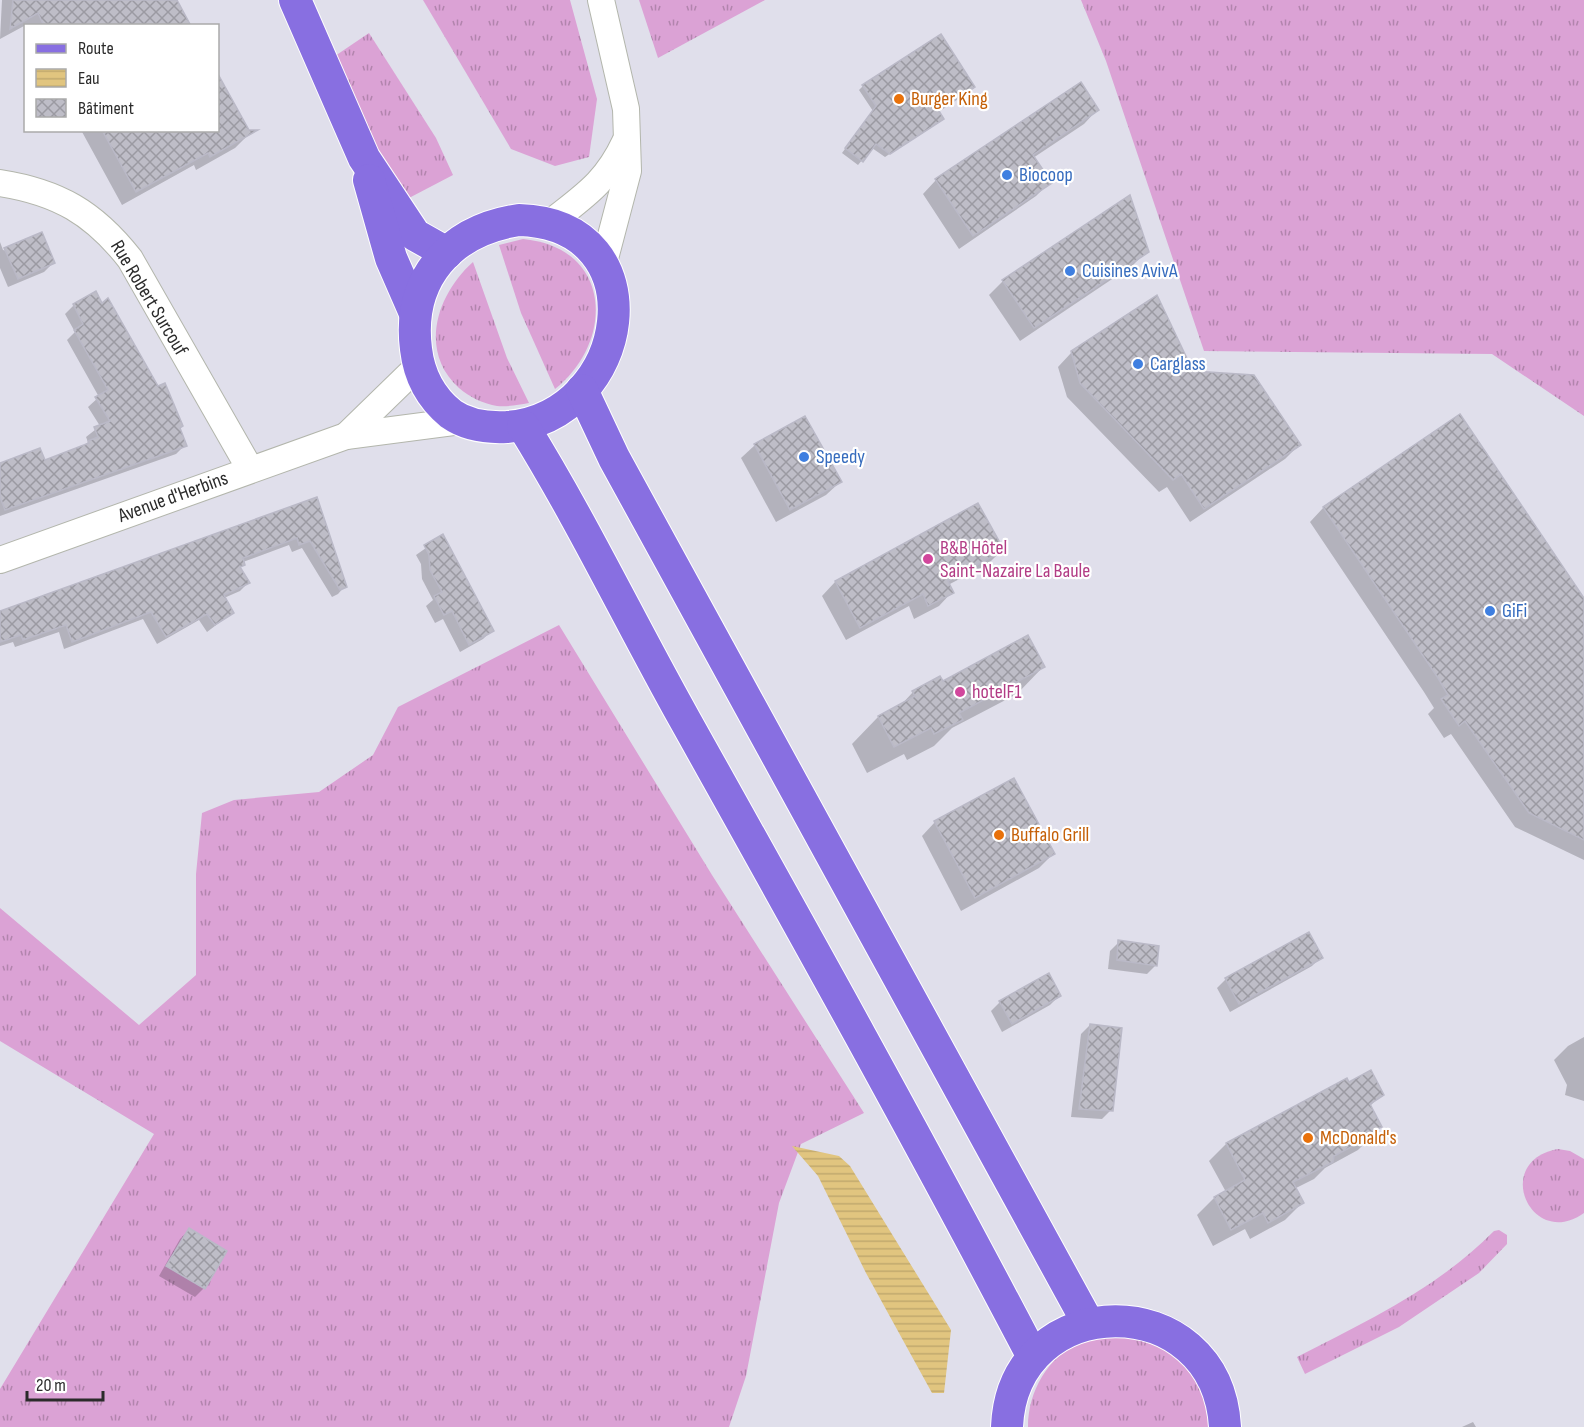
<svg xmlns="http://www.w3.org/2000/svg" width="1584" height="1427" viewBox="0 0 1584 1427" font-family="'Sofia Sans Condensed',sans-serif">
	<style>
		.grass { fill: url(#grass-tufts) }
		.water { fill: url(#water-rules) }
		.shadow { fill: #0003 }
		.building { fill: url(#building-cross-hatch); stroke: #bab9c7; stroke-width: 1.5 }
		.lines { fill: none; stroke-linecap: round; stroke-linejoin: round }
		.minor-casing { stroke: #b3b6ac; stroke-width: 28 }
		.major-casing { stroke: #fff; stroke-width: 34 }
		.minor { stroke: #fff; stroke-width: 26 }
		.major { stroke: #886fe1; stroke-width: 32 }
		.food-dot { fill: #e8710a; stroke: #fff; stroke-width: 2 }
		.shop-dot { fill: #3f7fe0; stroke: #fff; stroke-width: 2 }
		.hotel-dot { fill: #d1479c; stroke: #fff; stroke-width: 2 }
		.labels { text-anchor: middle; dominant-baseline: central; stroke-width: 4.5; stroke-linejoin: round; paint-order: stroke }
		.food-label { font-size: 20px; fill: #c56008; stroke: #fff; text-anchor: start }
		.shop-label { font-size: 20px; fill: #366cbe; stroke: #fff; text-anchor: start }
		.street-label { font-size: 20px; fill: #2b2b2b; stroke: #fff }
		.hotel-label { font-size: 20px; fill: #b23c85; stroke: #fff; text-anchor: start }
	</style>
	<defs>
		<pattern id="grass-tufts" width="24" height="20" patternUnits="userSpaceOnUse" patternTransform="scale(1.5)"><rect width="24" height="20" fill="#dba2d5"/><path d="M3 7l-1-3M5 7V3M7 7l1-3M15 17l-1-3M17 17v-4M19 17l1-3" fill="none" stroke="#b284ad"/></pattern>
		<pattern id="water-rules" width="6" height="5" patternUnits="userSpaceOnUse" patternTransform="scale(1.5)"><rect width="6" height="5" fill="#e1c57f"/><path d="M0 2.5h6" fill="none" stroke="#c1a96e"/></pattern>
		<pattern id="building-cross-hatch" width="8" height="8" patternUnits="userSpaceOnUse" patternTransform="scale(1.5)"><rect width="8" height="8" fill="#bebdc7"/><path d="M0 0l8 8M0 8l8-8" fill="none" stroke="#9b9aa2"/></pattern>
	</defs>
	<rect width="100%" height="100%" fill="#e0dfeb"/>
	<g class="grass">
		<polygon points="423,0 570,0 597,99 589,157 555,166 511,149"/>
		<polygon points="639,0 765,0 658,58"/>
		<polygon points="1081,0 1584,0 1584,416 1492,354 1204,351 1106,61"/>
		<polygon points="369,33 436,138 453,175 409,198 379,153 335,56"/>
		<path d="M523,239C611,247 616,340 555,389L521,313L499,245Z"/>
		<path d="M473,262L507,358L529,403C518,405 507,407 497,406C484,404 469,397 459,388C418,351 437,294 473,262Z"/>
		<polygon points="559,625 712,875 864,1113 801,1144 779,1203 746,1376 729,1427 0,1427 0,1389 154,1134 0,1041 0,908 139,1025 196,975 196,874 202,813 234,800 319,792 373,755 398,707"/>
		<path d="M1558,1149L1570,1151L1584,1159V1213C1531,1251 1491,1161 1558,1149Z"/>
		<path d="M1499,1230L1507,1235V1244L1479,1273L1399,1327L1305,1374L1297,1357C1367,1321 1438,1288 1494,1231Z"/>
		<path d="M1113,1333C1123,1334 1136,1334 1146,1337C1188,1352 1207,1384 1210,1427H1028C1028,1391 1048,1357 1081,1341C1091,1337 1103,1336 1113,1333Z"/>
	</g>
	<polygon class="water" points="792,1146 839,1156 850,1166 951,1330 944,1393 932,1393 866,1273 818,1176"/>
	<g class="shadow">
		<polygon points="2,0 175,0 189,26 26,26 26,29 24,26 0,39"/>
		<polygon points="218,77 249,134 235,148 196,170 194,165 122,205 81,130 218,130"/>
		<polygon points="863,86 973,87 937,112 938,122 885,157 872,148 858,165 842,153 873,111 859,90"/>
		<polygon points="1097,110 1084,124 1033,158 1050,182 1036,196 959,249 923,194 936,180"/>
		<polygon points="0,242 3,250 53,263 44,272 8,287 0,268"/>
		<polygon points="1147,251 1133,265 1020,341 989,295 1003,281"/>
		<polygon points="96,293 178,428 185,445 176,454 0,516 0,466 44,462 83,447 88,442 86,437 100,426 88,407 99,397 67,340 75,332 65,314 74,305"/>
		<polygon points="1071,353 1192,372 1299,445 1285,459 1190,522 1167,487 1159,492 1067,397 1058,367"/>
		<polygon points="1459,416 1584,601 1584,860 1515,827 1451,734 1444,738 1428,714 1434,708 1424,692 1310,522 1323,508"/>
		<polygon points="755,445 840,482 826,495 776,522 741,458"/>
		<polygon points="317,499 345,586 338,594 332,597 302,548 292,552 289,545 243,562 240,569 248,583 240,591 224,598 232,613 207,632 199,620 157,644 143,619 64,649 59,632 15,647 13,642 0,646 0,611"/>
		<polygon points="978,505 1002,550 988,564 948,585 952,592 939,606 914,619 909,606 846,640 822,596 835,582"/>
		<polygon points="443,536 492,630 483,639 460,652 443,619 435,623 426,606 433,600 422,579 421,564 416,555"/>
		<polygon points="1043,667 1017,694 952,728 934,746 907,760 904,754 867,773 852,744 878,717 900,706 913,692 942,683"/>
		<polygon points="935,822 1053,854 1039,868 961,911 922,836"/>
		<polygon points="1119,942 1156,965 1147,974 1108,969 1110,951"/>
		<polygon points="1321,957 1312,966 1230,1012 1217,988 1226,979"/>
		<polygon points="1059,996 1050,1005 1002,1032 991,1011 1000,1002"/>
		<polygon points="1090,1025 1111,1110 1102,1119 1071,1117 1081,1034"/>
		<polygon points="1584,1037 1584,1101 1565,1095 1567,1085 1554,1060 1568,1046"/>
		<polygon points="1347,1080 1349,1084 1382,1094 1369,1107 1380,1127 1375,1133 1358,1150 1325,1168 1314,1179 1294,1189 1302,1203 1285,1220 1250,1239 1245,1229 1213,1246 1197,1215 1214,1198 1226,1192 1209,1161 1226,1144"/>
		<polygon points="189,1230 225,1251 204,1288 195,1297 159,1276 180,1239"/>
		<polygon points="1473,1422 1476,1427 1462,1427"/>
	</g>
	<g class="building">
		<polygon points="13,0 177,0 191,26 44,26 38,13 10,29"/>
		<polygon points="941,34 975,87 939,111 944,119 890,154 876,144 863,162 845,148 876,106 862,85"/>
		<polygon points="218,74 249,130 258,130 210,157 208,153 136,192 102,130 218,130"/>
		<polygon points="1081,82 1099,110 1033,155 1052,183 973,236 935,179"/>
		<polygon points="1130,195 1149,252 1034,328 1002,280"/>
		<polygon points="42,232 55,263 18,279 4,248"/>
		<polygon points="96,291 102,303 108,298 158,386 165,383 183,426 180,428 187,446 5,510 0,497 0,463 40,448 45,460 89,443 88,441 98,437 94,427 110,421 95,397 108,390 74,330 83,324 73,304"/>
		<polygon points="1157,295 1193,371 1254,375 1301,445 1204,509 1181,474 1173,480 1080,383 1071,351"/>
		<polygon points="1460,414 1584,598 1584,840 1529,813 1465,721 1459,726 1441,699 1448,695 1438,678 1323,507"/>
		<polygon points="805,416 842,482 790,510 754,444"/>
		<polygon points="317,497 347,587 340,590 310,541 299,545 297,538 243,558 245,565 240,567 250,583 224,595 234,613 215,625 207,614 166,637 151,612 72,642 66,625 23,640 21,635 0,642 0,611"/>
		<polygon points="978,503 1004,550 948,581 954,593 928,606 923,594 860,628 835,581"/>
		<polygon points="443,534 494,631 469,645 452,611 444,615 434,596 442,592 430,570 429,555 424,545"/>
		<polygon points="1028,635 1045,667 959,713 963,720 934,734 931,728 894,747 878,716 915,696 912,691 940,676 943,681"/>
		<polygon points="1014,778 1055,854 975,898 934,821"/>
		<polygon points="1309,932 1323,958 1239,1004 1225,978"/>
		<polygon points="1118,940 1159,946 1157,966 1117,960"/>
		<polygon points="1049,973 1061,996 1012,1024 999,1001"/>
		<polygon points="1090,1024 1122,1028 1113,1111 1079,1109"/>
		<polygon points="1371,1070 1384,1095 1370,1104 1382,1127 1375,1130 1377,1133 1334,1156 1333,1162 1293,1182 1304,1203 1268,1223 1263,1213 1231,1230 1214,1197 1245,1180 1226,1143 1347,1078 1349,1082"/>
		<polygon points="189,1228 227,1251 205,1289 166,1266"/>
	</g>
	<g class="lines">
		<defs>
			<g id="minor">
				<polyline points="601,0 626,109 628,171 603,266"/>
				<path d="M0,183C58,192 94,213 130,259L250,469"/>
				<path d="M550,223C584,196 606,183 625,142"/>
				<polyline points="346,436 418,366"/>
				<polyline points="0,560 346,436 461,421"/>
			</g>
			<g id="major">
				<polyline points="295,0 364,158 415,235 447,253"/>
				<polyline points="369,180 391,258 415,313"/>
				<path d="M519,220C661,224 632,417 507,427C487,428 468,426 451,414C430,397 419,375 416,349C407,278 451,230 519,220Z"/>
				<polyline points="582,390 614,458 1088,1323"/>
				<path d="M523,426C582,521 630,622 685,720C803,931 921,1143 1033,1357"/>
				<path d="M1007,1427C1013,1287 1217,1285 1225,1427"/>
			</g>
		</defs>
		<use href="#minor" class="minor-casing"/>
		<use href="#major" class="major-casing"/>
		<use href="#minor" class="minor"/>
		<use href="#major" class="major"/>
	</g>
	<g class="food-dot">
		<circle cx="899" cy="99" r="6"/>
		<circle cx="999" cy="835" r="6"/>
		<circle cx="1308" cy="1138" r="6"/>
	</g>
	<g class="shop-dot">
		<circle cx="1007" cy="175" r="6"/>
		<circle cx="1070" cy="271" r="6"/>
		<circle cx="1138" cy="364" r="6"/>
		<circle cx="804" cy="457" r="6"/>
		<circle cx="1490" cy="611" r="6"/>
	</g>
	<g class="hotel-dot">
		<circle cx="928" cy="559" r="6"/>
		<circle cx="960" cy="692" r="6"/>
	</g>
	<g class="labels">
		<g class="food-label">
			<text x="911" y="99">Burger King</text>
			<text x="1011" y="835">Buffalo Grill</text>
			<text x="1320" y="1138">McDonald's</text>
		</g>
		<g class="shop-label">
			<text x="1019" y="175">Biocoop</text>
			<text x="1082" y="271">Cuisines AvivA</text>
			<text x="1150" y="364">Carglass</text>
			<text x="816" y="457">Speedy</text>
			<text x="1502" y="611">GiFi</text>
		</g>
		<g class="street-label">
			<text transform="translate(149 298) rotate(59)">Rue Robert Surcouf</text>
			<text transform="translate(173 497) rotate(-20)">Avenue d'Herbins</text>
		</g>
		<g class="hotel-label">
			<text x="940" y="548">B&amp;B Hôtel<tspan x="940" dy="23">Saint-Nazaire La Baule</tspan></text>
			<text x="972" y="692">hotelF1</text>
		</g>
	</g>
	<rect x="24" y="24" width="195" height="108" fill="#ffffff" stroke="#aaaaaa" stroke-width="1.5"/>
	<rect x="36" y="44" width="30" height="9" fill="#886fe1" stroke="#aaaaaa" stroke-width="1.5"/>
	<text x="78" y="54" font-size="18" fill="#2b2b2b">Route</text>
	<rect x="36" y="69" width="30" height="18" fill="url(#water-rules)" stroke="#aaaaaa" stroke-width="1.5"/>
	<text x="78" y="84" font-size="18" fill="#2b2b2b">Eau</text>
	<rect x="36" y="99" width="30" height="18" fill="url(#building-cross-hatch)" stroke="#aaaaaa" stroke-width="1.5"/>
	<text x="78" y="114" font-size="18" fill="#2b2b2b">Bâtiment</text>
	<path d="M27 1391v9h76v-9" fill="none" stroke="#2b2b2b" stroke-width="3"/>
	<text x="36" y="1391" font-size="18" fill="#2b2b2b" stroke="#ffffff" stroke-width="4.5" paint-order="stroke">20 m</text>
</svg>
